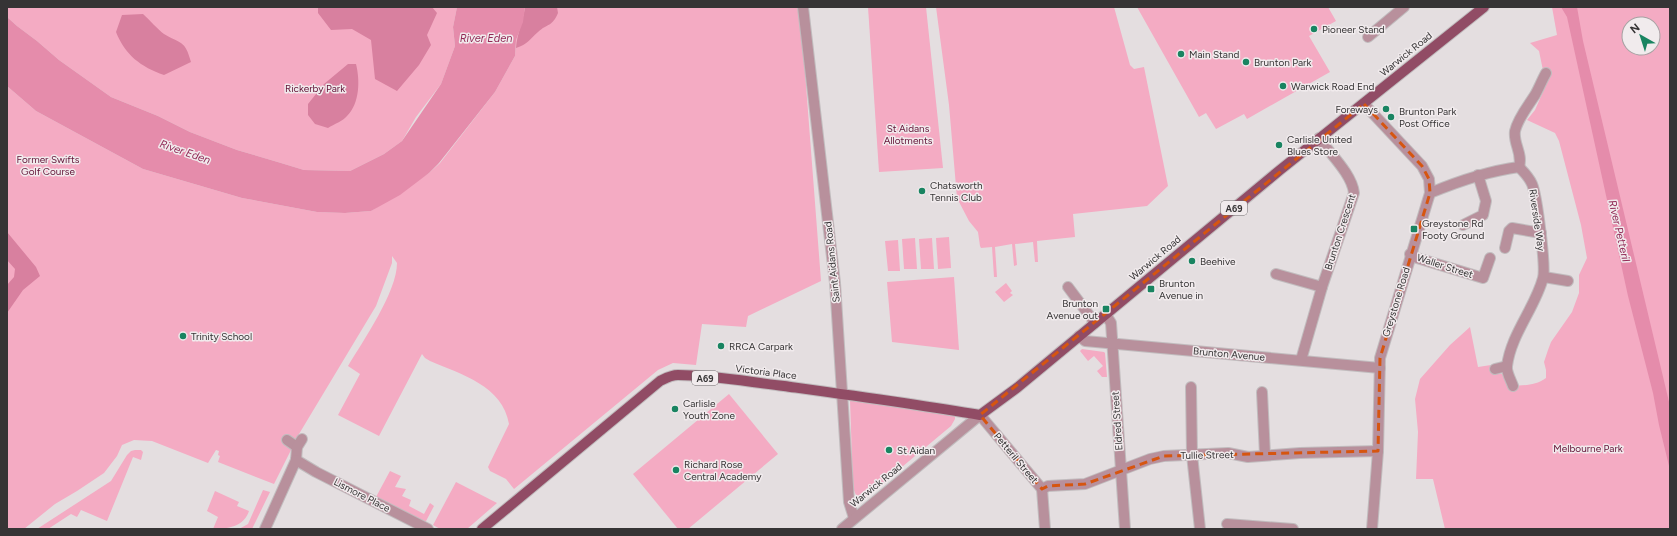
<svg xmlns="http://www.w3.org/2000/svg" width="1677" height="536" viewBox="0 0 1677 536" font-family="Figtree,sans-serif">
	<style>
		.green { fill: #f4abc3; fill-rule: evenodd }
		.forest { fill: #d8809f }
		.water { fill: #e58cab }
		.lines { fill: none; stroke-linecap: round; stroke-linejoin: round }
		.minor-casing { stroke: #c1bcbe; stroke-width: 12 }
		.major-casing { stroke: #c1bcbe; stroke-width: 12 }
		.minor { stroke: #b8909c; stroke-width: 10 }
		.major { stroke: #914c65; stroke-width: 10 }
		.marked { fill: none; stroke: #d65510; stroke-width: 3; stroke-dasharray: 8 5; stroke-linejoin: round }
		.poi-dot { fill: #198461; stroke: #f1ebed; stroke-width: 1.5 }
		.labels { text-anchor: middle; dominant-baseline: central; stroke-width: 3; stroke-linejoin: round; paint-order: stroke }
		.shield { fill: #f1ebed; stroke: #6e6b6c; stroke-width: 1 }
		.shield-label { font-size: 9px; font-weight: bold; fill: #363435 }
		.poi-label { font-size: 10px; fill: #363435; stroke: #f1ebed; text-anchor: start }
		.street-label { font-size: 10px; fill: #363435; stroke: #f1ebed }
		.park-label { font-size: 10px; fill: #611236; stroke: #f1ebed }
		.water-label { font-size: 11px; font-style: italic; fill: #912956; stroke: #f1ebed }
	</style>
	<rect width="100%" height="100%" fill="#e4dee0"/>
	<g class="green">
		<polygon points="7,7 457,7 453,27 455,46 441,84 416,117 402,141 384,154 350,171 304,170 281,163 237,150 190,132 158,116 111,97 59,60 37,41 17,26 7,17"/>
		<path d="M525,7H800L821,281L748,316L746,327L702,324L696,365L673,363L658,370L514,489L506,479L490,471L488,467L509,424C503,386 461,374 430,361L425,358L422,354L379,436L338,415L360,374L348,366C363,341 397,292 397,263L392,256V263L376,306L299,434L274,484L218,462L220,456L218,455L219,451L216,450L208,463L152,441L134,440L122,445L117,456L104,473L77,491L55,504L24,529H7V86L36,111L143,169L242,198L317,212L345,213L371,211L429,173L440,163L495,92L515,56L516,40L523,22Z"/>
		<polygon points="868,7 926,7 943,168 879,172"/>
		<polygon points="936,7 1114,7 1130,65 1134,69 1144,67 1168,186 1147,206 1073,214 1075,237 1037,241 1038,262 1035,262 1033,242 1015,244 1017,265 1014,266 1012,244 995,247 997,277 994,277 992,247 981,248 980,246 978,232 969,221 957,198 949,105"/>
		<polygon points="1137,7 1328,7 1336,21 1309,36 1330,72 1247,119 1244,114 1216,129 1206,113 1199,117"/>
		<path d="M1552,7H1670V529H1445L1433,479H1416L1418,432L1415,399L1420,379L1450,345L1470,327L1478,367L1491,365L1493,373L1502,374L1511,386C1524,385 1535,386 1546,378V370L1544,362L1548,350L1551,342L1572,312L1579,293V275L1587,258L1581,225L1559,141L1555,133L1527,120L1535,110L1546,85L1539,51L1530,43L1557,35ZM1629,24H1653V48H1629Z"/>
		<polygon points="949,237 951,268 938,269 936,238"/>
		<polygon points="915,238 917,269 904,269 902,239"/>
		<polygon points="932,238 934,269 921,269 919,239"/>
		<polygon points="898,240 900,271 888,271 885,241"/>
		<polygon points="954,277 959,350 892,342 887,282"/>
		<polygon points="1006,283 1012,291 1010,293 1013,295 1004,302 995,292"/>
		<polygon points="1082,349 1104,352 1105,353 1107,377 1102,377 1097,371 1103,366 1094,356 1088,361 1080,351"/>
		<polygon points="729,394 778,454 688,529 678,529 633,474"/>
		<polygon points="853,399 955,416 955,419 951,426 866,497 863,498 856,495 853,488 850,400"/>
		<polygon points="135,450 141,450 143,452 141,460 133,457 107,521 81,510 77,517 71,514 48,529 37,529 111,481 127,455 131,451"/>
		<polygon points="390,471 401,476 395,487 406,489 402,496 411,500 409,506 424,514 430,503 434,506 425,523 376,497"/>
		<polygon points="456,482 497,503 467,529 440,529 433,525"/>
		<polygon points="263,490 270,492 252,529 239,529 248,524"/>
		<path d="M215,491L239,502L237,506L249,511C244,527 227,529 213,529L218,517L207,511Z"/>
	</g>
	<g class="forest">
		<polygon points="318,7 432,7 437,13 427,35 431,45 419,65 397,91 375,79 371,40 352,29 331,30 318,13"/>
		<path d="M525,7H557L558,13C552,27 548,23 538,32C529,40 528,44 516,48C517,34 523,21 525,7Z"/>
		<path d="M143,14C150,20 157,29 164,34C181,44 185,40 191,62L164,75C141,67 125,55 116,32L122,15Z"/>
		<path d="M348,64H356C360,80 360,103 347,116C343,121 334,124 328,128L315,124L308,115V104L324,84Z"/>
		<polygon points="7,232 36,267 40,276 23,290 7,313 7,285 14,277 15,269 7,260"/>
	</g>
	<g class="water">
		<polygon points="457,7 525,7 523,22 516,40 515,56 495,92 439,163 429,173 400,195 371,211 345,213 317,212 242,198 143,169 36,111 7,86 7,17 17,26 37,41 59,60 111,97 158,116 190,132 237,150 281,163 304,170 350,171 384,154 402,141 441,84 455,46 453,27"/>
		<polygon points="1561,7 1577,7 1583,41 1670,406 1670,470 1659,425 1653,393 1628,296 1567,17"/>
	</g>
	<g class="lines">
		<defs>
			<g id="minor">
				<polyline points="803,7 835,283 849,502 854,518"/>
				<polyline points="1368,37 1404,7"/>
				<polyline points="1364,104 1422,166 1429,179 1430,193 1380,358 1378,451 1372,529"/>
				<path d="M1430,193C1459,181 1488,171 1519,167C1523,153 1513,144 1515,131C1518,118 1528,106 1535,95C1539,88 1542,80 1546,73"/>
				<polyline points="1463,225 1483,215 1486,201 1478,175"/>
				<polyline points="1505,248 1509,231 1512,228 1541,233"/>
				<polyline points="1410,254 1417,258 1483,278 1490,258"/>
				<polyline points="1276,274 1322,287"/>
				<polyline points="1544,277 1568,281"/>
				<polyline points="1068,287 1095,323"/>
				<polyline points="1106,315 1111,323 1125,529"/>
				<polyline points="1079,336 1085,341 1380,368"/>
				<path d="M1301,360L1322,287L1354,193C1352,174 1330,154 1319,138"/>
				<polyline points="1495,369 1507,366"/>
				<path d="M1513,386C1511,380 1506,372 1507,366C1511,334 1535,308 1543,278C1546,267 1537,196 1532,184C1529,177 1524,172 1519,167"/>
				<polyline points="1191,387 1192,455 1200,529"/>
				<polyline points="1262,392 1265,455"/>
				<polyline points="287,440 297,447"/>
				<polyline points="296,460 316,472 428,529"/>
				<polyline points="296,460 297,447 302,439"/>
				<polyline points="1042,489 1048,486 1085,484 1150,459 1164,456 1228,453 1248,457 1300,453 1378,451"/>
				<polyline points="1227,524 1293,529"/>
				<polyline points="265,529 296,460"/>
				<polyline points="842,529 980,415 1042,489 1045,529"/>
			</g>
			<path id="major" d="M482,529L660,381C666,378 671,375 678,375C713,375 749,382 784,386C849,395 915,404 980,415L1018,387L1280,170L1484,7"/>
		</defs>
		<use href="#minor" class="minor-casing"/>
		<use href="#major" class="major-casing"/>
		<use href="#minor" class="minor"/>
		<use href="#major" class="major"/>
	</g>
	<path class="marked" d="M1364,104L1422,166L1429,179L1430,193L1380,358L1378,451L1164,456L1085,484L1048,486L1042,489L980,415Z"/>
	<g class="poi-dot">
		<circle cx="1314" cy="29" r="4"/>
		<circle cx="1181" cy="54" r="4"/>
		<circle cx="1246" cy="62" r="4"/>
		<circle cx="1283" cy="86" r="4"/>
		<circle cx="1386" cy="109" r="4"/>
		<circle cx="1391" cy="117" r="4"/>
		<circle cx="1279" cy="145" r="4"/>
		<circle cx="922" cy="191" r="4"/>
		<rect x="1410" y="225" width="8" height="8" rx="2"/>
		<circle cx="1192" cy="261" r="4"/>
		<rect x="1147" y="285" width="8" height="8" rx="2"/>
		<rect x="1102" y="305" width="8" height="8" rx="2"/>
		<circle cx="183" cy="336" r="4"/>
		<circle cx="721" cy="346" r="4"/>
		<circle cx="675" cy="409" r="4"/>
		<circle cx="889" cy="450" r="4"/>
		<circle cx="676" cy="470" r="4"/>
	</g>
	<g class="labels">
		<g class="shield">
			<rect x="1221" y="201" width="26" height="14" rx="3"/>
			<rect x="692" y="371" width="26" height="14" rx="3"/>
		</g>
		<g class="shield-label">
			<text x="1234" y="208">A69</text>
			<text x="705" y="378">A69</text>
		</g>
		<g class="poi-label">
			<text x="1322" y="29">Pioneer Stand</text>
			<text x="1189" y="54">Main Stand</text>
			<text x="1254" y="62">Brunton Park</text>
			<text x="1291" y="86">Warwick Road End</text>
			<text x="1378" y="109" text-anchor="end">Foreways</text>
			<text x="1399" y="111">Brunton Park<tspan x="1399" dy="12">Post Office</tspan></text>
			<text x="1287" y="139">Carlisle United<tspan x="1287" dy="12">Blues Store</tspan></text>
			<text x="930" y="185">Chatsworth<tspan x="930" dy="12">Tennis Club</tspan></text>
			<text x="1422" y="223">Greystone Rd<tspan x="1422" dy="12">Footy Ground</tspan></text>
			<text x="1200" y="261">Beehive</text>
			<text x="1159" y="283">Brunton<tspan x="1159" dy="12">Avenue in</tspan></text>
			<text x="1098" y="303" text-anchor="end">Brunton<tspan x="1098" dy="12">Avenue out</tspan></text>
			<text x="191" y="336">Trinity School</text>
			<text x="729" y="346">RRCA Carpark</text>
			<text x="683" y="403">Carlisle<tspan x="683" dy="12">Youth Zone</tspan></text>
			<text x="897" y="450">St Aidan</text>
			<text x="684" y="464">Richard Rose<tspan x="684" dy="12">Central Academy</tspan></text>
		</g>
		<g class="street-label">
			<text transform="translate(1406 54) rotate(-39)">Warwick Road</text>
			<text transform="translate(1537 220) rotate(82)">Riverside Way</text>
			<text transform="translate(1340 232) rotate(-72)">Brunton Crescent</text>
			<text transform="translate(1155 258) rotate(-40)">Warwick Road</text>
			<text transform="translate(832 262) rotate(-96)">Saint Aidans Road</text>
			<text transform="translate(1445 266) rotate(18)">Waller Street</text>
			<text transform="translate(1396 302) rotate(-73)">Greystone Road</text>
			<text transform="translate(1229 354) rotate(5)">Brunton Avenue</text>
			<text transform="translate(766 372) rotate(7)">Victoria Place</text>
			<text transform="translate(1117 421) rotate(-94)">Eldred Street</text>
			<text transform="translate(1207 455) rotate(-1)">Tullie Street</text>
			<text transform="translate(1016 458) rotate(50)">Petteril Street</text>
			<text transform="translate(876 485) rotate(-39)">Warwick Road</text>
			<text transform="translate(362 495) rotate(27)">Lismore Place</text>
		</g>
		<g class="park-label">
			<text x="315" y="88">Rickerby Park</text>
			<text x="908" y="128">St Aidans<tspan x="908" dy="12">Allotments</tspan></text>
			<text x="48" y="159">Former Swifts<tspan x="48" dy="12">Golf Course</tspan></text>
			<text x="1588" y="448">Melbourne Park</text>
		</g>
		<g class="water-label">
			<text x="486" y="38">River Eden</text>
			<text transform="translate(185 152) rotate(19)">River Eden</text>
			<text transform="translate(1619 231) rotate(77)">River Petteril</text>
		</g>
	</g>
	<rect width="1677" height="536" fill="none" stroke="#363435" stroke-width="16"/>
	<g transform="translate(1641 36) rotate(321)"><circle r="19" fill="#f1ebed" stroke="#a6a2a3"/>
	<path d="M0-3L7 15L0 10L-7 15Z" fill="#198461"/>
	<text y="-6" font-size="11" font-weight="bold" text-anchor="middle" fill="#363435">N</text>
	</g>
</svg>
